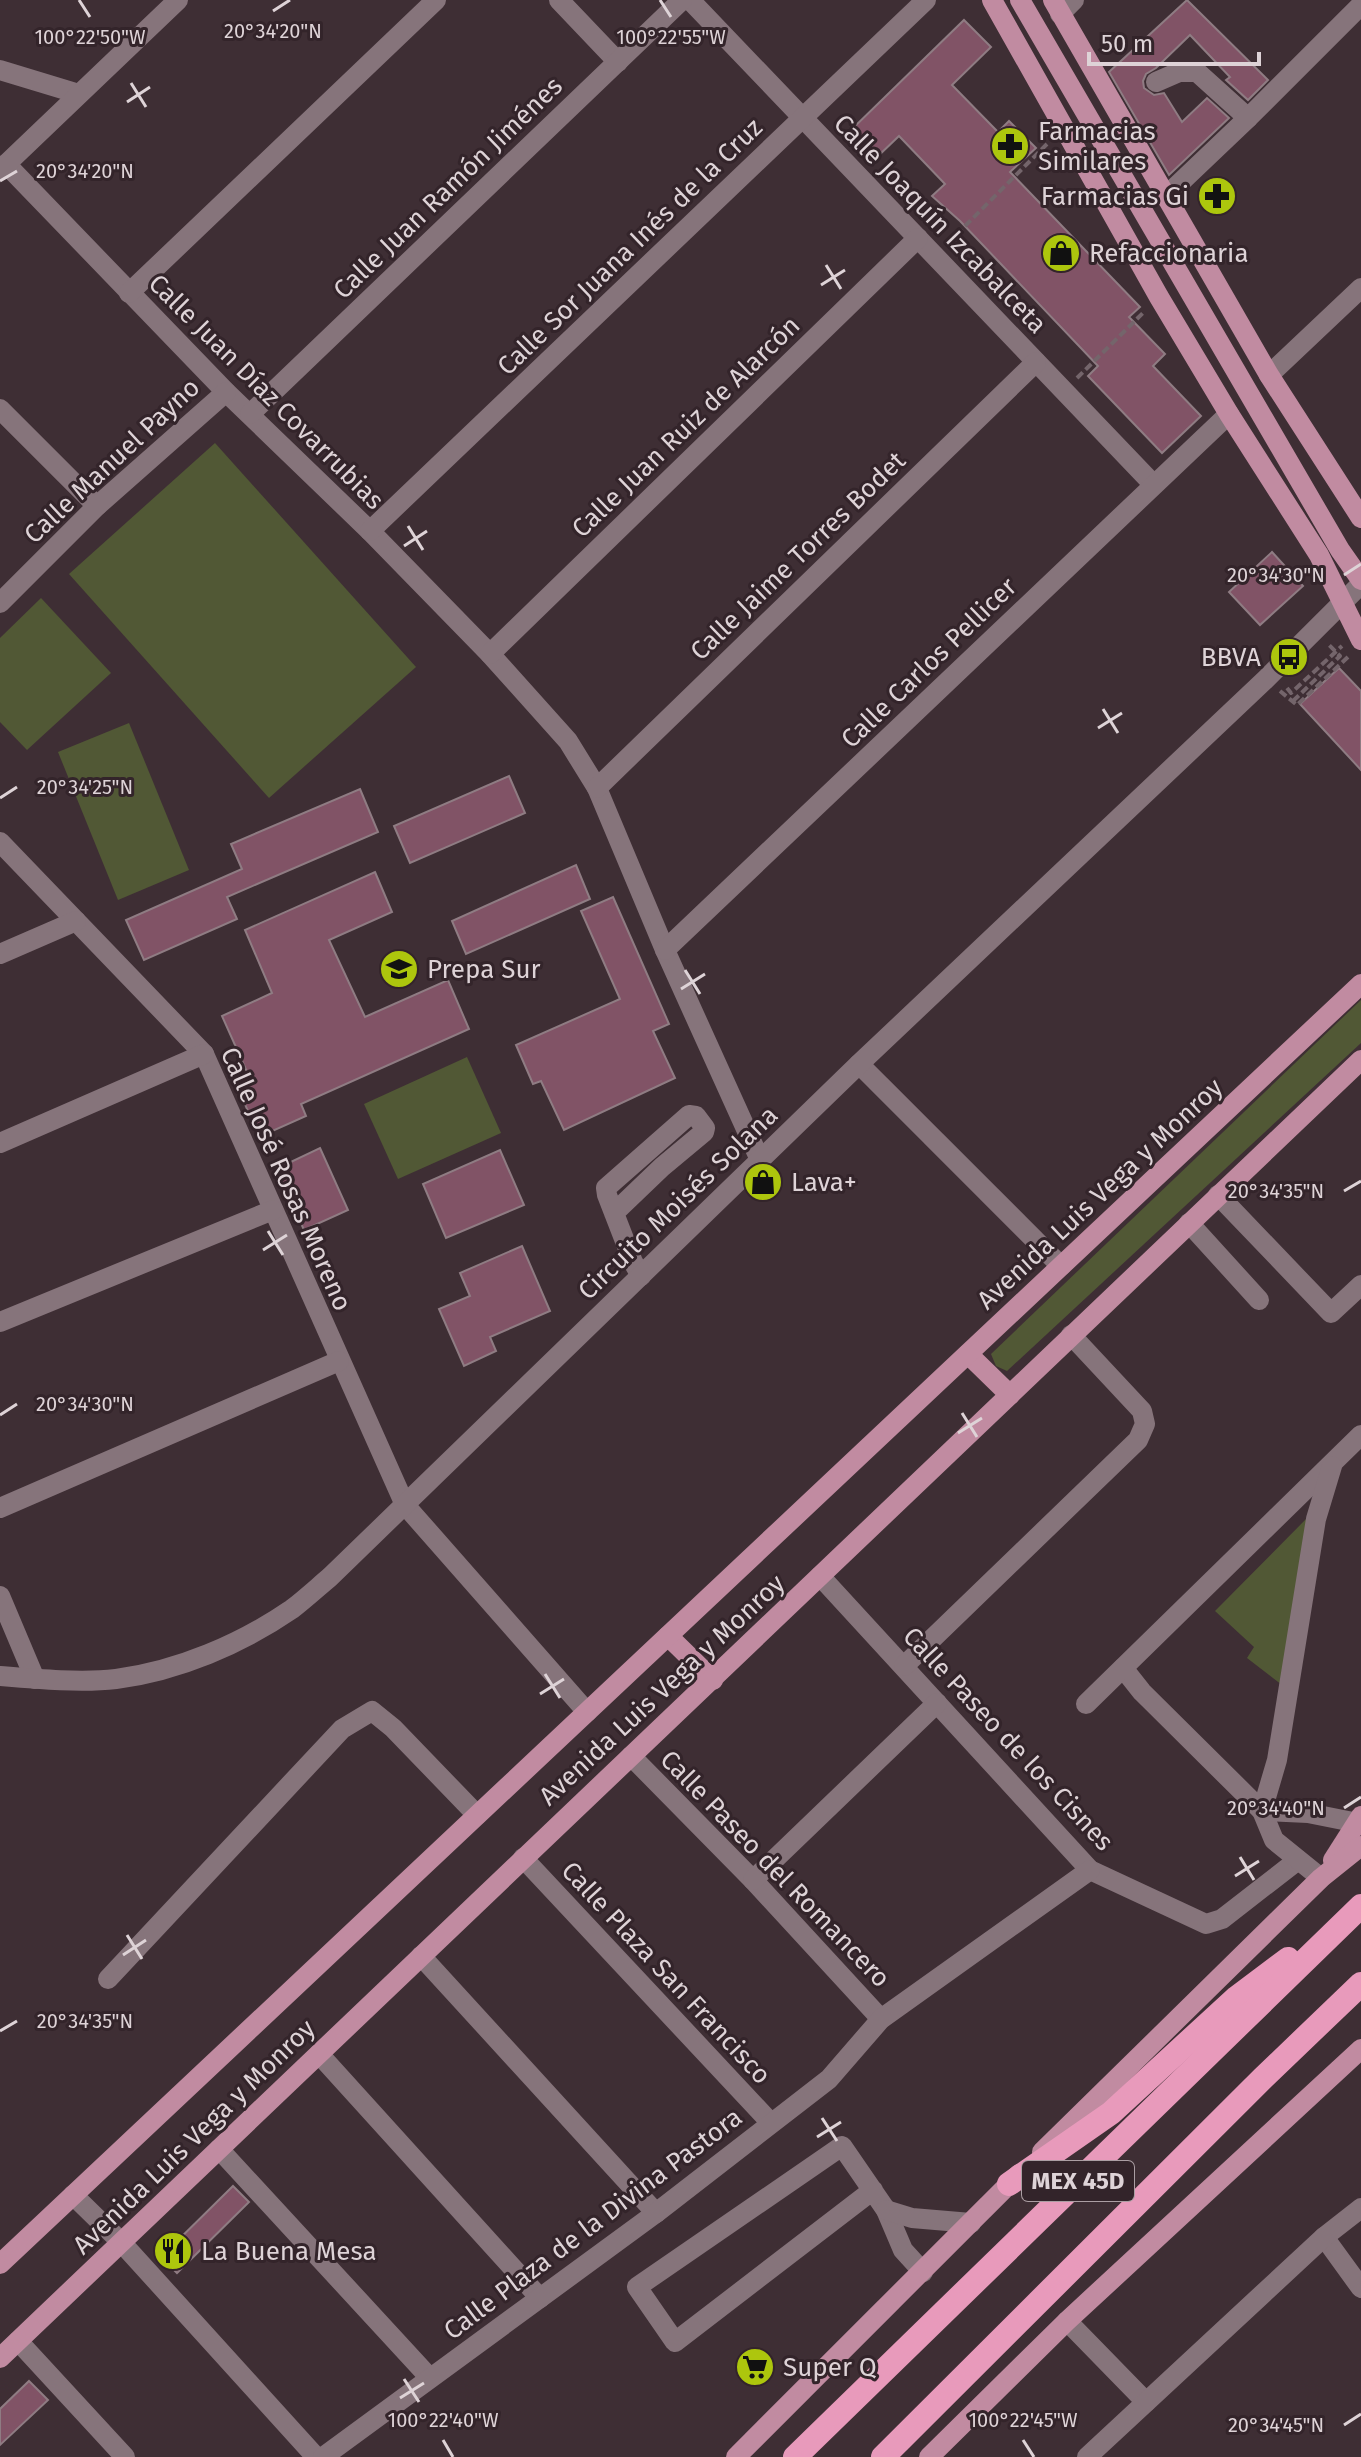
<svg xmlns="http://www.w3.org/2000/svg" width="1361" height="2457" viewBox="0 0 1361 2457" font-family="'Fira Sans',sans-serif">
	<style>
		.green { fill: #515835 }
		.building { fill: #815366; stroke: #8f7c83; stroke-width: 2 }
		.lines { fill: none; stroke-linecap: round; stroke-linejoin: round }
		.path { stroke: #74656b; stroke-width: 4; stroke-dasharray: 8 4; stroke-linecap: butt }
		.minor { stroke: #86747b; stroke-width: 20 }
		.major { stroke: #c18ba1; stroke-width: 20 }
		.highway { stroke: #e89abb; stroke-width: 24 }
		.ticks { fill: none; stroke: #ded3d7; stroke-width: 3 }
		.labels { text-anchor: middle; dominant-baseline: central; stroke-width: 6; stroke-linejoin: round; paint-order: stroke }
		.shield { fill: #33242a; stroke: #ab9ea3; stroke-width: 2 }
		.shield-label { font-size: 24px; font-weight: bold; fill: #ded3d7 }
		.poi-label { font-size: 26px; fill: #ded3d7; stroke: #33242a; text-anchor: start }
		.street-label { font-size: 26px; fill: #ded3d7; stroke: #33242a }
		.ticks-label { font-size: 20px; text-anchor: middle; fill: #ded3d7; stroke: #33242a; stroke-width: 6; stroke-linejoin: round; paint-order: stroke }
	</style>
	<rect width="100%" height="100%" fill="#3e2e34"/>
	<g class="green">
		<polygon points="215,443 416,667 269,798 69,574"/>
		<polygon points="41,598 111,673 27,750 0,722 0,638"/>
		<polygon points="129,723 189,870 118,900 58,752"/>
		<polygon points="1361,1000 1361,1043 1007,1371 996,1366 991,1354"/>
		<polygon points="467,1057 501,1133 398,1179 364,1104"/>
		<polygon points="1311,1514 1286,1688 1247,1658 1254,1647 1215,1611"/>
	</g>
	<g class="building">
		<polygon points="1187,0 1268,80 1248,100 1226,80 1230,77 1190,35 1156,68 1146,74 1143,81 1144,88 1154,95 1164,93 1182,122 1207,98 1229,118 1169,175 1109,72"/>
		<polygon points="964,20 991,47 952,85 998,132 1009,121 1036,148 1010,172 1140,307 1129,317 1165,354 1153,366 1201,416 1162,453 1088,376 1098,366 960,221 932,196 945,184 899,136 876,158 850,131"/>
		<polygon points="1272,552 1303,586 1260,625 1229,592"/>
		<polygon points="1339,668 1361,691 1361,770 1300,704"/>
		<polygon points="509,776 525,813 410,863 394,826"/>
		<polygon points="360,789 378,832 227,897 237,919 144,960 126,920 242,869 231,844"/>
		<polygon points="576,865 590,899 466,954 452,921"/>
		<polygon points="375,872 392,912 329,940 365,1017 448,980 469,1029 301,1104 306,1116 259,1137 235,1081 248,1074 222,1016 272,993 245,930"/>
		<polygon points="613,897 669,1024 653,1031 675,1078 564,1130 541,1081 533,1084 516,1045 620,999 581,911"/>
		<polygon points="320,1148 348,1210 304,1230 276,1169"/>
		<polygon points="500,1150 524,1205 446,1238 423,1184"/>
		<polygon points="522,1246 550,1311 490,1337 496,1351 464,1366 439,1309 470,1296 460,1273"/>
		<polygon points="233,2186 249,2202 177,2273 161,2257"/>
		<polygon points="29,2381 48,2400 0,2445 0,2409"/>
	</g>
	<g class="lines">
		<g class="path">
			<polyline points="948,243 1049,142"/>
			<polyline points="1077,378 1145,311"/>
			<polyline points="1287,688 1291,693 1342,646"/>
			<polyline points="1280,691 1297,705 1348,657"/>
			<polyline points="1293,701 1340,656 1328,644"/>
		</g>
		<g class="minor">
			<polyline points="559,0 618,62"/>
			<polyline points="690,0 1153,484"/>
			<polyline points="1060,14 1074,0"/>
			<polyline points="0,70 79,94"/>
			<polyline points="1156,82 1179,72 1197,72 1248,118"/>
			<polyline points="6,164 226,392 370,531 490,654 568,741 597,788 665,950 760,1160"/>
			<polyline points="0,170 178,0"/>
			<polyline points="1165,197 1248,118 1361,5"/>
			<polyline points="129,293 436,0"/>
			<polyline points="1269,375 1361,288"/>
			<polyline points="0,409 97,506"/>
			<polyline points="250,414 682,0"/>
			<polyline points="370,531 926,0"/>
			<polyline points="0,603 97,506 226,392"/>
			<polyline points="490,654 918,238"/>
			<polyline points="597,788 1036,362"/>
			<polyline points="0,842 204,1054 405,1505 587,1712"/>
			<polyline points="665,950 1229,414"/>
			<polyline points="0,954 76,921"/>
			<polyline points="859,1064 1061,1266"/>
			<polyline points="0,1143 204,1054"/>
			<polyline points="1218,1195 1331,1313 1361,1285"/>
			<polyline points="614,1213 662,1167 704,1132 705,1128 696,1116 689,1115 606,1188 607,1195 633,1262 641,1276"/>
			<polyline points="1189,1223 1259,1300"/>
			<polyline points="0,1322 273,1210"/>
			<polyline points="0,1508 339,1361"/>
			<polyline points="820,1576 1090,1870 1206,1924 1222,1919 1298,1860"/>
			<polyline points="0,1596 35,1679"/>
			<polyline points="904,1666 1138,1440 1145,1424 1142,1411 1071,1335"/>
			<polyline points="1123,1668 1142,1692 1262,1811 1274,1840 1321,1878"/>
			<path d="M0,1676C36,1679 81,1683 116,1679C178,1671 241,1644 292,1609C305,1599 317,1588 330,1577L859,1064L1266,679L1361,584"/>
			<polyline points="1086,1704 1361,1435"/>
			<polyline points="631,1756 753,1880 881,2019"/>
			<polyline points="1262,1811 1277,1760 1316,1519 1332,1466"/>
			<polyline points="1262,1811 1308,1813 1358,1823"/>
			<polyline points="523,1858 771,2123"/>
			<polyline points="753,1880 937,1703"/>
			<polyline points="421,1956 656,2213"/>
			<polyline points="108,1979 342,1729 372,1711 393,1728 477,1815"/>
			<polyline points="319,2054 540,2298"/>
			<polyline points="219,2149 430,2378"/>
			<polyline points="873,2190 675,2342 637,2287 842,2146 886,2210 903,2250 923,2272"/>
			<polyline points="73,2195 121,2242 316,2457"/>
			<polyline points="886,2210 912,2218 971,2223"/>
			<polyline points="1324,2237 1361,2288"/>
			<polyline points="1067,2321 1146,2402"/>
			<polyline points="18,2341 125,2457"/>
			<polyline points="323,2457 656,2213 829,2079 881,2019 1090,1870"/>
			<polyline points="1087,2457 1324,2237 1361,2208"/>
		</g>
		<g class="major">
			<polyline points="992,0 1159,297 1229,414 1319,555 1361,640"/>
			<polyline points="1020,0 1340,550 1361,580"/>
			<polyline points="1053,0 1269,375 1361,518"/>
			<polyline points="968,1354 1010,1395"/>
			<polyline points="668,1636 713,1680"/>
			<polyline points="1333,1860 1361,1816"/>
			<polyline points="1042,2152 1321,1878 1361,1846"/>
			<polyline points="0,2264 1361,984"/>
			<polyline points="0,2358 1361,1060"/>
			<polyline points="736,2457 1019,2174"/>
			<polyline points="929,2457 1067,2321 1361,2049"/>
		</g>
		<g class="highway">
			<polyline points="1009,2184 1111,2113 1236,1998 1288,1959"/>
			<polyline points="795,2457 1361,1906"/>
			<polyline points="883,2457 1263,2078 1361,1984"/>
		</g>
	</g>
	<path class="ticks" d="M79,0L90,17M660,0L671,17M273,11L290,0M131,83L146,107M127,102L150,87M0,181L17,171M826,265L841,289M821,285L845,270M408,526L423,550M404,546L427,531M1344,575L1361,564M1103,709L1118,733M1098,728L1122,713M0,798L17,787M685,970L700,994M681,989L705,974M1344,1191L1361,1181M268,1231L283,1255M263,1250L287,1235M962,1413L977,1437M0,1415L17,1404M958,1433L982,1418M545,1674L560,1698M540,1694L564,1679M1344,1808L1361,1797M1240,1857L1254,1880M1235,1876L1259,1861M127,1935L142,1959M123,1955L146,1940M0,2031L17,2021M822,2118L837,2141M817,2137L841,2122M404,2379L419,2402M400,2398L424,2383M1344,2425L1361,2414M443,2440L453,2457M1023,2440L1034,2457"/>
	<defs>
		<symbol id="pharmacy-disc" viewBox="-11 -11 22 22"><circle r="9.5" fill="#adc60d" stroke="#33242a"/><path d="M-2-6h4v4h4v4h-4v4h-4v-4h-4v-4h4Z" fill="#111"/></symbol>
		<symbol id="shop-disc" viewBox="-11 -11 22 22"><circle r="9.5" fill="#adc60d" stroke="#33242a"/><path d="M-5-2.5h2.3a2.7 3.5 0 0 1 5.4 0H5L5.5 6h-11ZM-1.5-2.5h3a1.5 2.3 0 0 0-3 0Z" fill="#111"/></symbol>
		<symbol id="bus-disc" viewBox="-11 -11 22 22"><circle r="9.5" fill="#adc60d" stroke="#33242a"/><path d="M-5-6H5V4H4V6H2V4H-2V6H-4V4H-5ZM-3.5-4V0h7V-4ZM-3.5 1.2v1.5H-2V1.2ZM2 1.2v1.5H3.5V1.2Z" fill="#111"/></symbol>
		<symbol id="school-disc" viewBox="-11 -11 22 22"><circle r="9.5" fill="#adc60d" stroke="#33242a"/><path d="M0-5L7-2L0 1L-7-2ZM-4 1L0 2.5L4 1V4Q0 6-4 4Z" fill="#111"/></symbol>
		<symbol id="restaurant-disc" viewBox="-11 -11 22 22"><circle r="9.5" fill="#adc60d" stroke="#33242a"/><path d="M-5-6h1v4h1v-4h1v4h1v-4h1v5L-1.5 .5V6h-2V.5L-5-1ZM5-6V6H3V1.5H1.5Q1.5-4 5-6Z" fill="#111"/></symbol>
		<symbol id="supermarket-disc" viewBox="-11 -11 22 22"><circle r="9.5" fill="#adc60d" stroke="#33242a"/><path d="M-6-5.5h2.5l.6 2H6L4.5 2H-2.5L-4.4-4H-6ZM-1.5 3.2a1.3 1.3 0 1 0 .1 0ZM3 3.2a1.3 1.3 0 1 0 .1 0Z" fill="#111"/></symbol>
	</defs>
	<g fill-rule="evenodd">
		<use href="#pharmacy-disc" x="988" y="124" width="44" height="44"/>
		<use href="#pharmacy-disc" x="1195" y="174" width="44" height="44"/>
		<use href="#shop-disc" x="1039" y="231" width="44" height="44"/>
		<use href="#bus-disc" x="1267" y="635" width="44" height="44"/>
		<use href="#school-disc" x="377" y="947" width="44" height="44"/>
		<use href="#shop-disc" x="741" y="1160" width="44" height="44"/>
		<use href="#restaurant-disc" x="151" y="2229" width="44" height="44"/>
		<use href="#supermarket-disc" x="733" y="2345" width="44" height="44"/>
	</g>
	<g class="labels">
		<rect class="shield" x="1022" y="2161" width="112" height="40" rx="6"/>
		<g class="shield-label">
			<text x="1078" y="2181">MEX 45D</text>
		</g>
		<g class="poi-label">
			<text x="1038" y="131">Farmacias<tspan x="1038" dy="30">Similares</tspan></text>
			<text x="1189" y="196" text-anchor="end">Farmacias Gi</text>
			<text x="1089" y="253">Refaccionaria</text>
			<text x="1261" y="657" text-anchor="end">BBVA</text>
			<text x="427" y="969">Prepa Sur</text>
			<text x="791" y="1182">Lava+</text>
			<text x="201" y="2251">La Buena Mesa</text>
			<text x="783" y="2367">Super Q</text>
		</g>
		<g class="street-label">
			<text transform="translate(448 188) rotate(-44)">Calle Juan Ramón Jiménes</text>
			<text transform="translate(940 224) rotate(46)">Calle Joaquín Izcabalceta</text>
			<text transform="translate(630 247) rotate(-44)">Calle Sor Juana Inés de la Cruz</text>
			<text transform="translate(266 392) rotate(45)">Calle Juan Díaz Covarrubias</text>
			<text transform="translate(686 427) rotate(-44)">Calle Juan Ruiz de Alarcón</text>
			<text transform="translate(112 461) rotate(-43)">Calle Manuel Payno</text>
			<text transform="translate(798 556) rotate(-44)">Calle Jaime Torres Bodet</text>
			<text transform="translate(929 663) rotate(-44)">Calle Carlos Pellicer</text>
			<text transform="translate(286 1179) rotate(66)">Calle José Rosas Moreno</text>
			<text transform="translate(1100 1194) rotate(-43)">Avenida Luis Vega y Monroy</text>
			<text transform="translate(678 1203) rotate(-44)">Circuito Moisés Solana</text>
			<text transform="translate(662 1690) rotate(-43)">Avenida Luis Vega y Monroy</text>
			<text transform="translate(1008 1739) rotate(47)">Calle Paseo de los Cisnes</text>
			<text transform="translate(775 1869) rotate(46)">Calle Paseo del Romancero</text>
			<text transform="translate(666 1973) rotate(47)">Calle Plaza San Francisco</text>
			<text transform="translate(194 2137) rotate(-44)">Avenida Luis Vega y Monroy</text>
			<text transform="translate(593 2224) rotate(-37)">Calle Plaza de la Divina Pastora</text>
		</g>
	</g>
	<g class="ticks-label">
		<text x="273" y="38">20°34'20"N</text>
		<text x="90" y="44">100°22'50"W</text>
		<text x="671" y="44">100°22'55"W</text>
		<text x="85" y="178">20°34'20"N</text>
		<text x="1276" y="582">20°34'30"N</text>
		<text x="85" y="794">20°34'25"N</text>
		<text x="1276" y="1198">20°34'35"N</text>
		<text x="85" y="1411">20°34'30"N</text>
		<text x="1276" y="1815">20°34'40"N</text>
		<text x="85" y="2028">20°34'35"N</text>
		<text x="443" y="2427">100°22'40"W</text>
		<text x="1023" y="2427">100°22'45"W</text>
		<text x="1276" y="2432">20°34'45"N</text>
	</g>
	<path d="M1089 52v12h170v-12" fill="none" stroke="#ded3d7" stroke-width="4"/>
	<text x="1101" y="52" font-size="24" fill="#ded3d7" stroke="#33242a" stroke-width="6" paint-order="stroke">50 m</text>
</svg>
